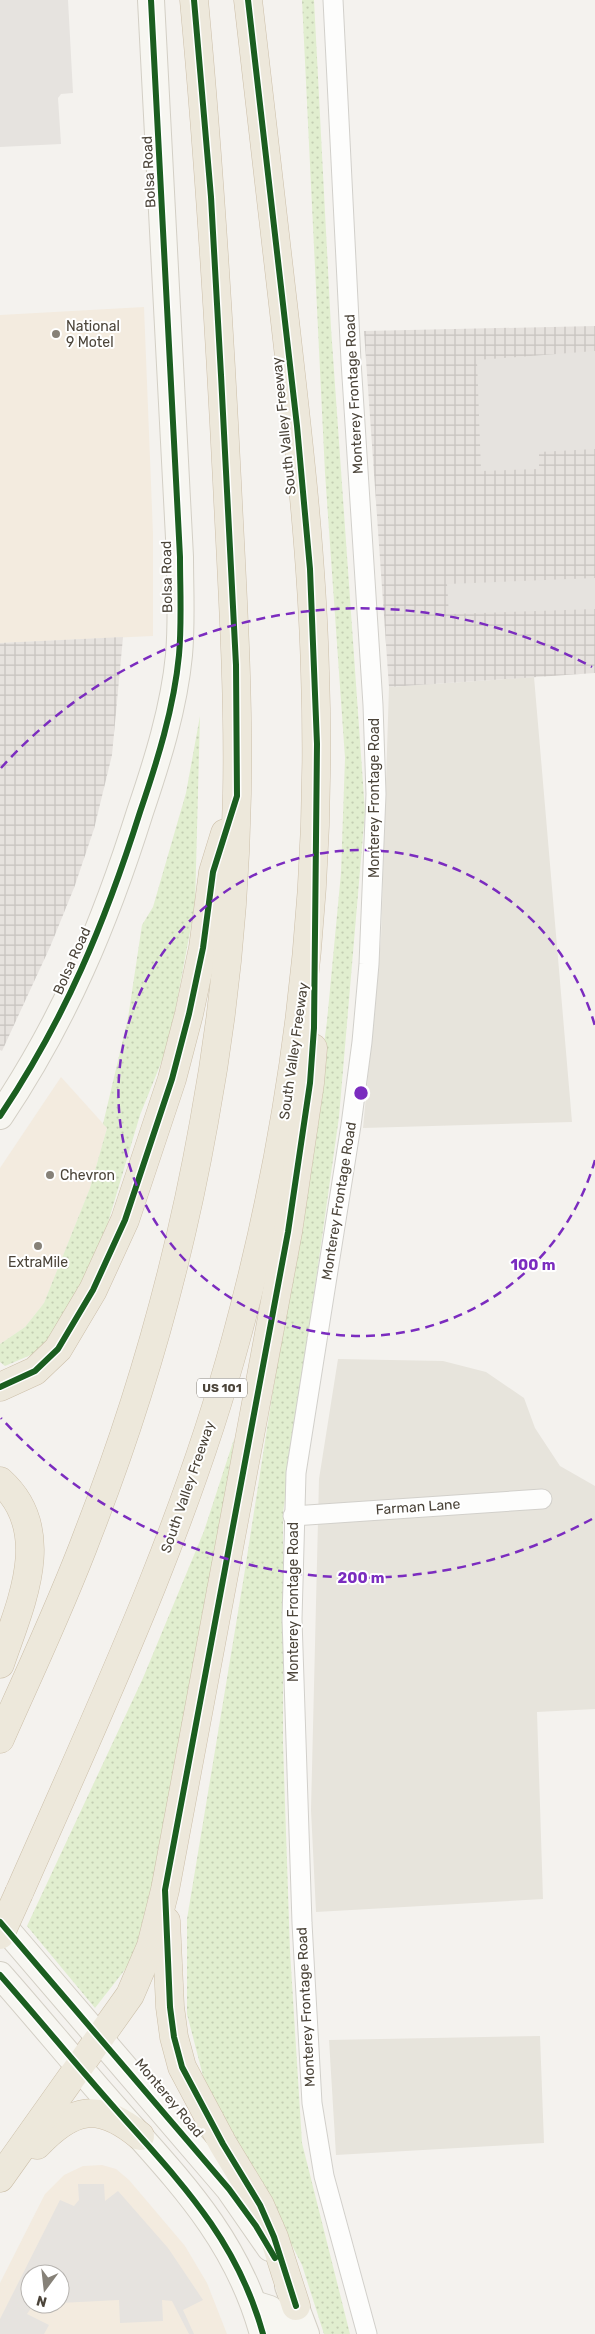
<svg xmlns="http://www.w3.org/2000/svg" width="595" height="2334" viewBox="0 0 595 2334" font-family="Rubik,sans-serif">
	<style>
		.residential { fill: #e7e4dc }
		.commercial { fill: #f3ebdf; fill-rule: evenodd }
		.industrial { fill: url(#industrial-grid) }
		.grass { fill: url(#grass-dots) }
		.parking { fill: #e6e3df }
		.lines { fill: none; stroke-linecap: round; stroke-linejoin: round }
		.street-casing { stroke: #d2d0cb; stroke-width: 21 }
		.secondary-casing { stroke: #d3cfc5; stroke-width: 28 }
		.highway-casing { stroke: #ccbfa9; stroke-width: 29 }
		.street { stroke: #fdfdfc; stroke-width: 19 }
		.secondary { stroke: #f7f6f1; stroke-width: 26 }
		.highway { stroke: #ede8db; stroke-width: 28 }
		.highway-bridge-casing { stroke: #ccbfa9; stroke-width: 29; stroke-linecap: butt }
		.highway-bridge { stroke: #ede8db; stroke-width: 28 }
		.cycleway-casing { stroke: #fff; stroke-width: 9 }
		.cycleway { stroke: #1b5e20; stroke-width: 6 }
		.ring { fill: none; stroke: #7b2cbf; stroke-width: 2.5; stroke-dasharray: 9 6 }
		.poi-dot { fill: #868178; stroke: #fff; stroke-width: 2 }
		.labels { text-anchor: middle; dominant-baseline: central; stroke-width: 4; stroke-linejoin: round; paint-order: stroke }
		.shield { fill: #fff; stroke: #817c74; stroke-width: 1 }
		.shield-label { font-size: 12px; font-weight: bold; fill: #4b4439 }
		.street-label { font-size: 14px; fill: #4b4439; stroke: #fff }
		.poi-label { font-size: 14px; fill: #4b4439; stroke: #fff; text-anchor: start }
		.centre { fill: #7b2cbf; stroke: #fff; stroke-width: 2.5 }
		.ring-label { font-size: 15px; text-anchor: middle; font-weight: bold; fill: #7b2cbf; stroke: #fff; stroke-width: 4; stroke-linejoin: round; paint-order: stroke }
	</style>
	<defs>
		<pattern id="industrial-grid" width="8" height="8" patternUnits="userSpaceOnUse" patternTransform="scale(1.25)"><rect width="8" height="8" fill="#e6e2de"/><path d="M0 4h8M4 0v8" fill="none" stroke="#c7c3bf"/></pattern>
		<pattern id="grass-dots" width="8" height="8" patternUnits="userSpaceOnUse" patternTransform="scale(1.25)"><rect width="8" height="8" fill="#e1eecf"/><path d="M2 2h.1M6 6h.1" fill="none" stroke="#c3cdb2" stroke-width="1.8" stroke-linecap="round"/></pattern>
	</defs>
	<rect width="100%" height="100%" fill="#f4f2ee"/>
	<g class="residential">
		<polygon points="534,677 572,1122 363,1128 381,938 389,687"/>
		<polygon points="338,1359 443,1361 486,1372 524,1398 535,1428 560,1466 595,1486 595,1709 537,1712 543,1899 316,1912 311,1810 319,1479"/>
		<polygon points="540,2036 544,2143 336,2155 329,2040"/>
	</g>
	<g class="commercial">
		<polygon points="144,307 153,534 153,636 0,643 0,315"/>
		<polygon points="61,1077 107,1128 90,1188 44,1303 25,1327 0,1344 0,1168"/>
		<path d="M102,2165L116,2169L129,2180L185,2246L207,2283L227,2334H0V2283L45,2194L64,2175L83,2166ZM30,2274H60V2304H30Z"/>
	</g>
	<g class="industrial">
		<polygon points="595,326 595,673 389,687 364,331"/>
		<polygon points="123,637 112,755 94,829 74,888 50,947 2,1051 0,1050 0,643"/>
	</g>
	<g class="grass">
		<polygon points="302,0 314,0 331,328 365,812 339,1117 283,1513 283,1743 290,1951 302,2143 350,2334 324,2334 302,2265 263,2188 208,2095 187,2014 187,1919 244,1576 310,1153 327,1021 341,873 345,758 325,473"/>
		<polygon points="200,716 195,905 172,1028 165,1053 140,1115 107,1226 71,1307 48,1342 33,1354 5,1366 0,1362 0,1344 25,1327 44,1303 90,1188 107,1128 103,1124 128,1018 142,925 153,907 186,793"/>
		<polygon points="234,1439 216,1590 160,1873 134,1958 95,2008 27,1926 143,1678 204,1531"/>
	</g>
	<g class="parking">
		<polygon points="0,0 68,0 73,93 61,94 58,98 61,144 0,147"/>
		<polygon points="595,351 595,449 539,452 539,469 481,471 477,360"/>
		<polygon points="595,578 595,609 449,614 447,584"/>
		<polygon points="78,2184 104,2184 105,2201 118,2191 168,2248 203,2300 183,2310 194,2334 189,2334 172,2301 162,2300 163,2321 120,2323 119,2300 60,2303 60,2274 30,2274 30,2304 42,2304 33,2305 27,2314 49,2325 44,2334 0,2334 0,2319 60,2200 74,2206 79,2200"/>
	</g>
	<g class="lines">
		<defs>
			<g id="street">
				<polyline points="333,0 351,361 373,705 376,794 369,964 362,1042 351,1125 296,1473 292,1619 302,1923 312,2103 324,2176 367,2334"/>
				<polyline points="293,1516 542,1499"/>
			</g>
			<g id="secondary">
				<path d="M0,1116C65,1019 105,923 140,812C157,762 174,708 179,655C182,622 180,589 180,557L151,0"/>
				<polyline points="0,1922 229,2189 270,2248"/>
				<path d="M0,1975C38,2018 74,2062 112,2105C177,2179 236,2236 263,2334"/>
				<polyline points="288,2286 306,2334"/>
				<polyline points="254,2304 270,2309 287,2334"/>
			</g>
			<g id="highway">
				<polyline points="0,1387 35,1371 58,1349 93,1290 125,1220 172,1079 189,1014 203,948 213,872 225,833"/>
				<path d="M0,1481C56,1531 20,1605 0,1664"/>
				<path d="M0,1739C30,1671 62,1604 88,1534C140,1401 179,1263 204,1122C224,1014 235,903 237,794C239,689 232,585 227,481C219,321 209,160 194,0"/>
				<path d="M19,1893C99,1711 184,1531 236,1339C295,1122 323,896 315,671C312,557 299,444 286,330C273,220 260,110 248,0"/>
				<polyline points="166,1921 170,2007 174,2037 182,2067 223,2144 260,2205 274,2237 296,2306"/>
				<path d="M37,2145C73,2107 99,2102 140,2136"/>
				<polyline points="0,2178 130,1995 151,1946 165,1890 288,1232 310,1083 313,1048"/>
			</g>
		</defs>
		<use href="#street" class="street-casing"/>
		<use href="#secondary" class="secondary-casing"/>
		<use href="#highway" class="highway-casing"/>
		<use href="#street" class="street"/>
		<use href="#secondary" class="secondary"/>
		<use href="#highway" class="highway"/>
		<defs>
			<polyline id="highway-bridge" points="0,1935 19,1893"/>
		</defs>
		<use href="#highway-bridge" class="highway-bridge-casing"/>
		<use href="#highway-bridge" class="highway-bridge"/>
		<defs>
			<g id="cycleway">
				<polyline points="248,0 297,426 310,569 317,744 314,1028 310,1083 288,1232 165,1890 170,2007 174,2037 182,2067 223,2144 260,2205 274,2237 296,2306"/>
				<path d="M0,1116C65,1019 105,923 140,812C157,762 174,708 179,655C182,622 180,589 180,557L151,0"/>
				<polyline points="0,1387 35,1371 58,1349 93,1290 125,1220 172,1079 189,1014 203,948 213,872 237,796 236,665 221,375 211,197 194,0"/>
				<polyline points="0,1922 229,2189 256,2226 275,2258"/>
				<path d="M0,1975C38,2018 74,2062 112,2105C177,2179 236,2236 263,2334"/>
			</g>
		</defs>
		<use href="#cycleway" class="cycleway-casing"/>
		<use href="#cycleway" class="cycleway"/>
	</g>
	<g class="ring">
		<path d="M595 1160A243 243 0 1 1 595 1026"/>
		<path d="M592 1519A485 485 0 0 1 1 1418M1 768A485 485 0 0 1 592 667"/>
	</g>
	<g class="poi-dot">
		<circle cx="56" cy="334" r="5"/>
		<circle cx="50" cy="1175" r="5"/>
		<circle cx="38" cy="1246" r="5"/>
	</g>
	<g class="labels">
		<rect class="shield" x="197" y="1378.5" width="50" height="19" rx="4"/>
		<g class="shield-label">
			<text x="222" y="1388">US 101</text>
		</g>
		<g class="street-label">
			<text transform="translate(149 172) rotate(-93)">Bolsa Road</text>
			<text transform="translate(354 394) rotate(-93)">Monterey Frontage Road</text>
			<text transform="translate(284 426) rotate(-96)">South Valley Freeway</text>
			<text transform="translate(167 577) rotate(-91)">Bolsa Road</text>
			<text transform="translate(374 798) rotate(-90)">Monterey Frontage Road</text>
			<text transform="translate(72 961) rotate(-66)">Bolsa Road</text>
			<text transform="translate(294 1051) rotate(-82)">South Valley Freeway</text>
			<text transform="translate(339 1201) rotate(-81)">Monterey Frontage Road</text>
			<text transform="translate(188 1487) rotate(-71)">South Valley Freeway</text>
			<text transform="translate(418 1507) rotate(-4)">Farman Lane</text>
			<text transform="translate(293 1602) rotate(-90)">Monterey Frontage Road</text>
			<text transform="translate(306 2007) rotate(-93)">Monterey Frontage Road</text>
			<text transform="translate(169 2098) rotate(50)">Monterey Road</text>
		</g>
		<g class="poi-label">
			<text x="66" y="326">National<tspan x="66" dy="16">9 Motel</tspan></text>
			<text x="60" y="1175">Chevron</text>
			<text x="38" y="1262" text-anchor="middle">ExtraMile</text>
		</g>
	</g>
	<circle cx="361" cy="1093" r="8" class="centre"/>
	<g class="ring-label">
		<text x="533" y="1270">100 m</text>
		<text x="361" y="1583">200 m</text>
	</g>
	<g transform="translate(45 2289) rotate(195)"><circle r="24" fill="#ffffff" stroke="#b7b4b0"/>
	<path d="M0-4L9 19L0 12L-9 19Z" fill="#868178"/>
	<text y="-8" font-size="14" font-weight="bold" text-anchor="middle" fill="#4b4439">N</text>
	</g>
</svg>
